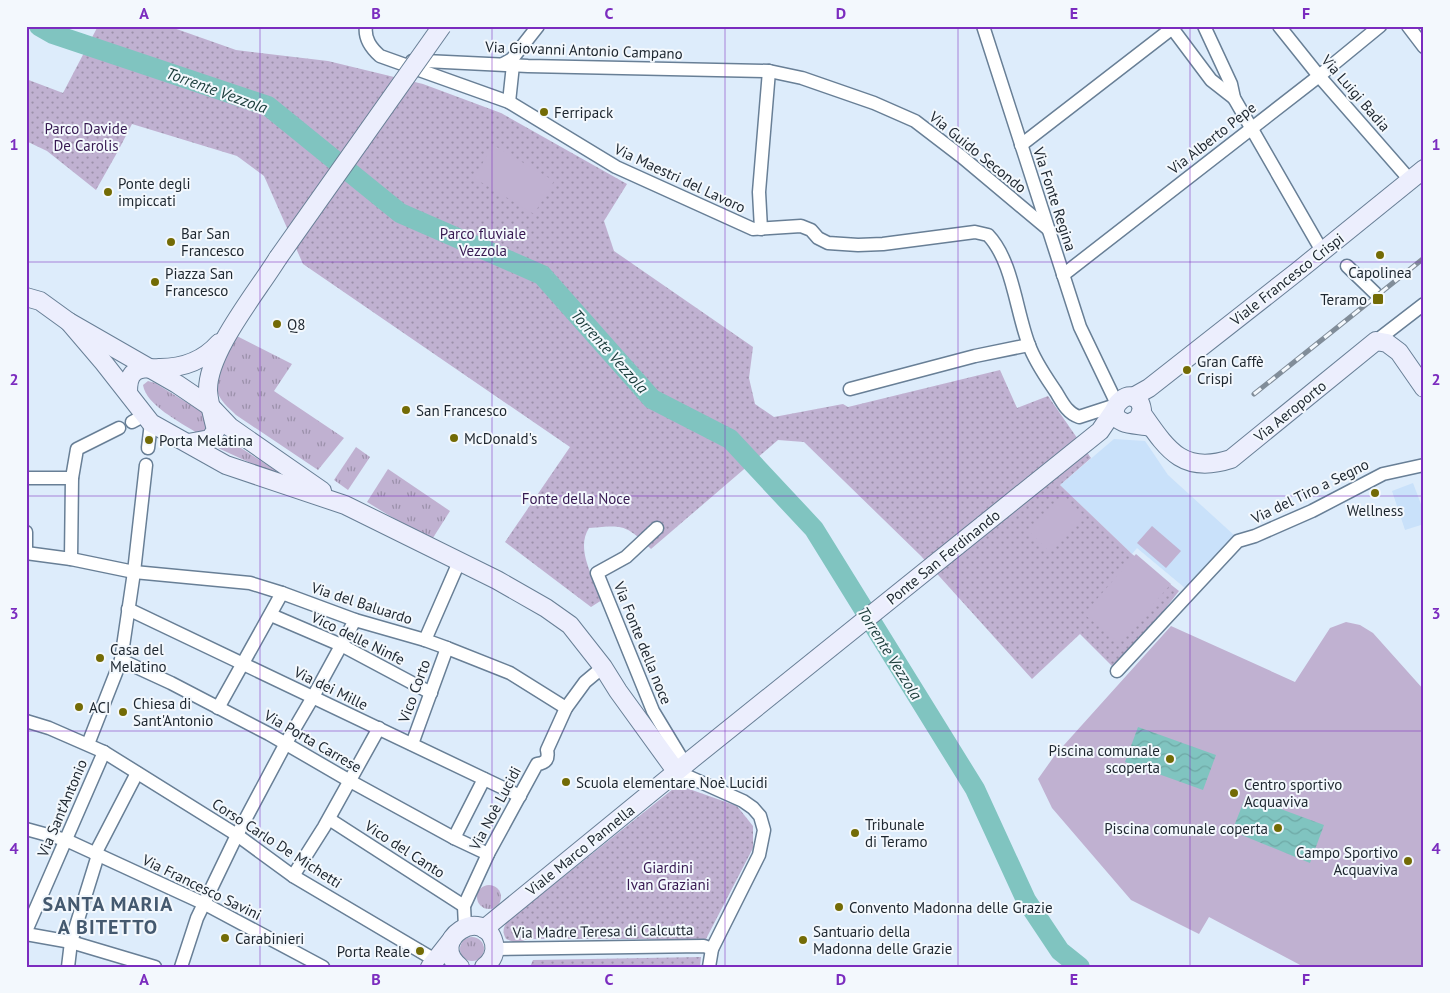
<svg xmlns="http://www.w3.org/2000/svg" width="1450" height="993" viewBox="0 0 1450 993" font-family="'PT Sans',sans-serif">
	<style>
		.built { fill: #c9e1fa }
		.grass { fill: url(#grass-tufts) }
		.park { fill: url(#park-dots) }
		.pitch { fill: #c0b1d1 }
		.water { fill: url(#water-waves) }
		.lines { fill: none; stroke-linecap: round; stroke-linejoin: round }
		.river { stroke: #80c4c0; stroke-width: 20 }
		.street-casing { stroke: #687f96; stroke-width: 15 }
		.secondary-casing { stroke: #687f96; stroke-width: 20 }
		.street { stroke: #fff; stroke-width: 12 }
		.secondary { stroke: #eceefd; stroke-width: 18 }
		.rail-casing { stroke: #818d99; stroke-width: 5 }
		.rail { stroke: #f3f8fd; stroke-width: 3; stroke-dasharray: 9; stroke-linecap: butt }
		.secondary-bridge-casing { stroke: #687f96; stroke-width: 20; stroke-linecap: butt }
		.secondary-bridge { stroke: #eceefd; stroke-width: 18 }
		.grid { fill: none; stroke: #7b2cbf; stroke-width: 1; stroke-opacity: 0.55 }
		.poi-dot { fill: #736b05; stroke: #f3f8fd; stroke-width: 2 }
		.labels { text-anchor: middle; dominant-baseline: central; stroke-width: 4; stroke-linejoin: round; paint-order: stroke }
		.street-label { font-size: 15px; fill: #1d262f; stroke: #f3f8fd }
		.poi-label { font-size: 15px; fill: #1d262f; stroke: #f3f8fd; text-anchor: start }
		.park-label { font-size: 15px; fill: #371951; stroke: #f3f8fd }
		.water-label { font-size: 16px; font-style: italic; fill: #1b3d3b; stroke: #f3f8fd }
		.district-label { font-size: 20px; font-weight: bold; letter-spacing: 1px; fill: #44596f; stroke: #f3f8fd }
		.neatline { fill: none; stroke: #7b2cbf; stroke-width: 2 }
		.grid-label { font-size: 16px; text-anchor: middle; font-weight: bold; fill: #7b2cbf }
	</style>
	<defs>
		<pattern id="grass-tufts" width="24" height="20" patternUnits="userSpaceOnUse" patternTransform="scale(1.25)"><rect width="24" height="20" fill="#c0b1d1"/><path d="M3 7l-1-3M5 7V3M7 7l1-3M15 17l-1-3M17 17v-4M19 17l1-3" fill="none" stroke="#9b90aa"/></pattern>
		<pattern id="park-dots" width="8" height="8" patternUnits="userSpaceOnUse" patternTransform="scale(1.25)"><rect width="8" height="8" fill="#c0b1d1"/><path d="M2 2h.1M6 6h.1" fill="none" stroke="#9b90aa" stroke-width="1.8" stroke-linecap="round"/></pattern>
		<pattern id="water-waves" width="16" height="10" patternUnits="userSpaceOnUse" patternTransform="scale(1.25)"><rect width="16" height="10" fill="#80c4c0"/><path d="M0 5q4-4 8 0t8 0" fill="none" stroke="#6ea8a5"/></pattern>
	</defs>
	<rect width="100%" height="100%" fill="#ddecfb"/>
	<g class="built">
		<polygon points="1114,439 1145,441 1168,475 1235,536 1185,588 1137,548 1132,554 1060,485"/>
		<polygon points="1413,483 1424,512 1424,524 1405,530 1392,491"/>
	</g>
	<g class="grass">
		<path d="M229,332L292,364L274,391L344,438L318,470L236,415C229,408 219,400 217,390C213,372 224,349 229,332Z"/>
		<path d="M148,381L155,383L207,415L211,430L197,433C180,422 146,405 143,385Z"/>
		<polygon points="224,437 298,485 218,448"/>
		<polygon points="356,447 370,457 348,490 334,480"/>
		<polygon points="388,469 450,511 431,541 367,502"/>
		<circle cx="489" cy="897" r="12"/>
		<circle cx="472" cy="949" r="12"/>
	</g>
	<g class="park">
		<path d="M98,26H168L236,50L328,61L423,84L501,113L627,184L604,221L614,251L753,347L749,378L755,404L774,417L843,404L848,407L1000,370L1017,408L1048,396L1091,458L1060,485L1132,554L1179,591L1117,671L1080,634L1032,679L921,556L804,442L778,440L651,549C625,524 624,525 589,528C575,549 594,579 602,600L591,607L505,542L570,447L303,264L264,176L237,156L132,124L118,151L96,190L47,151L26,141V79L63,93Z"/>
		<path d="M678,785L737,806L753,826V848L706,939H534L525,940L516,943L506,939C502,932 503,927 508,921Z"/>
		<polygon points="701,957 700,967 530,967 533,960"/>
	</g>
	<g class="pitch">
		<polygon points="493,145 554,181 534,214 474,178"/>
		<polygon points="1064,496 1084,516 1049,551 1029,531"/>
		<polygon points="1152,526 1181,551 1166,568 1137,543"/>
		<polygon points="1136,554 1171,584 1119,643 1084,614"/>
		<polygon points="1346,622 1360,625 1373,633 1424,690 1424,967 1304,967 1209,917 1199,934 1131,900 1052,808 1038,779 1055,755 1171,626 1295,682 1330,628"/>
	</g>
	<g class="water">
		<polygon points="1138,727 1216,755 1203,790 1125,762"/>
		<polygon points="1246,796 1324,825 1310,863 1232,831"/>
	</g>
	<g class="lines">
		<polyline class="river" points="39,26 53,34 268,106 400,213 542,275 652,399 730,439 814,529 975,789 1026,900 1060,951 1080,967"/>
		<defs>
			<g id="street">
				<path d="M366,26C364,39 371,48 380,56L509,102L616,167L753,229L801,226L811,230L818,238L828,243L858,245L883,244L975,232L988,235C1013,261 1016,312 1029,345C1035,362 1046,377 1056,392C1062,402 1067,413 1079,417L1116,405"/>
				<polyline points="983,26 1080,327 1117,404"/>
				<polyline points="1204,26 1231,84 1234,98 1322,251"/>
				<polyline points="1279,26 1319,76 1410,180"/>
				<polyline points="1408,26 1424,47"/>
				<polyline points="1172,28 1211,80 1234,98"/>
				<polyline points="412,61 425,61 528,66 769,71 802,78 874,103 915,121 962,157 1048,229"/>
				<polyline points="503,64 512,59 538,26"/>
				<polyline points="509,102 513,65"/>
				<polyline points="1021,145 1175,26"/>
				<polyline points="761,229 759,192 769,71"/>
				<polyline points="1347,266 1375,293"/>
				<polyline points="1063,275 1319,76 1380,26"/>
				<polyline points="1376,341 1424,304"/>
				<polyline points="850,389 975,356 1029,345"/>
				<polyline points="132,422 145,415"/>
				<polyline points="148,448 151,423"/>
				<polyline points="26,478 72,478"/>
				<polyline points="657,528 626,557 597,573 653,711 685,764"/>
				<polyline points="26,532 26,554"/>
				<polyline points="26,553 71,559 134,572 250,583 282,593 355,620 425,640 447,648 510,673 566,708"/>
				<polyline points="71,559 72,478 77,449 119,428"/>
				<polyline points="128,609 520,796"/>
				<polyline points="271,615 341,645 431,693"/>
				<polyline points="425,640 459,562"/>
				<polyline points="121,660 171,683 269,734 350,781 454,838 488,854"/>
				<polyline points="1117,671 1238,541 1255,536 1312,511 1383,474 1424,465"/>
				<polyline points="218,708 282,593"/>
				<polyline points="26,721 49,728 104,752 237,835 293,876 435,960"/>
				<polyline points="88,744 121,660 134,572 146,465"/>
				<polyline points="412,744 447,648"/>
				<polyline points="676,771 743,801 753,808 760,816 764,830 759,855 712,949 709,967"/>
				<polyline points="329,819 464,906"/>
				<polyline points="26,829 66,840 205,904 323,967"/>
				<polyline points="454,838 484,779"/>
				<polyline points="95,854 137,773"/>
				<polyline points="293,876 324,827 379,728"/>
				<path d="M465,927L464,906L488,854L537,764C546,763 549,759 547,750L566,708L585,682L603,667"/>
				<polyline points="26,931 104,752"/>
				<polyline points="26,934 71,942 155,967"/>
				<polyline points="495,949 704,946 712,949"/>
				<polyline points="68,967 71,942 98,855"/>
				<polyline points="181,967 197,918 237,835 286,743 313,697 355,620"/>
			</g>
			<g id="secondary">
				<polyline points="26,297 40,301 69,322 177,384 211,407 230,427 322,491"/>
				<polyline points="69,322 104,363 151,423 226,465 345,505 497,580 546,608 570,625 603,667 618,691 676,771"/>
				<path d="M128,392C128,384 129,375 136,371C143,367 153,369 160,368C183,368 204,360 219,343"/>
				<polyline points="1133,397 1149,388 1298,271 1424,169"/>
				<path d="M1141,412C1167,449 1182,475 1231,459L1376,341L1387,343L1399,352L1424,388"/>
				<path d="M1130,423L1138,419L1142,410C1137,378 1098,411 1123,422C1130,425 1142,425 1151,427"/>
				<path d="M188,443L210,439L216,430C213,417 209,404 208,391C207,352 257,292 278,258"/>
				<polyline points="484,929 692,759 1100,431 1115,409"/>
				<polyline points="430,967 452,939"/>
				<path d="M460,967C426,940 484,904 494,943C496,953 492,961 484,967"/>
			</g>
		</defs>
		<use href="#street" class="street-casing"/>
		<use href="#secondary" class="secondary-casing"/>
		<use href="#street" class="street"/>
		<use href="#secondary" class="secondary"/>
		<defs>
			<polyline id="rail" points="1254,394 1424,258"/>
		</defs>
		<use href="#rail" class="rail-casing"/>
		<use href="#rail" class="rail"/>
		<defs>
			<polyline id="secondary-bridge" points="278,258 442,26"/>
		</defs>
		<use href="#secondary-bridge" class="secondary-bridge-casing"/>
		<use href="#secondary-bridge" class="secondary-bridge"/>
	</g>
	<path class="grid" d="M260,26V967M492,26V967M725,26V967M958,26V967M1190,26V967M26,262H1424M26,496H1424M26,731H1424"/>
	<g class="poi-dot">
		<circle cx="544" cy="112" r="5"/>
		<circle cx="108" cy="192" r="5"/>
		<circle cx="171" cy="242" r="5"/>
		<circle cx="1380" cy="255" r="5"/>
		<circle cx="155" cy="282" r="5"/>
		<rect x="1372" y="293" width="12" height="12" rx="2.5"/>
		<circle cx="277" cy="324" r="5"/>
		<circle cx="1187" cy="370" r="5"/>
		<circle cx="406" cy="410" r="5"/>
		<circle cx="454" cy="438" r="5"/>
		<circle cx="149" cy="440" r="5"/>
		<circle cx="1375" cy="493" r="5"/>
		<circle cx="100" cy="658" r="5"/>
		<circle cx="79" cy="707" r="5"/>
		<circle cx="123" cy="712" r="5"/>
		<circle cx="1170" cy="759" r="5"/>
		<circle cx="566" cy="782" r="5"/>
		<circle cx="1234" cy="793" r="5"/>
		<circle cx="1278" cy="828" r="5"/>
		<circle cx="855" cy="833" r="5"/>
		<circle cx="1408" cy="861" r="5"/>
		<circle cx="839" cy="907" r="5"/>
		<circle cx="225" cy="938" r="5"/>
		<circle cx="803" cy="940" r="5"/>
		<circle cx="420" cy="951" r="5"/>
	</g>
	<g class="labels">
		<g class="street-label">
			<text transform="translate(584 50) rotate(2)">Via Giovanni Antonio Campano</text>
			<text transform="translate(1356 93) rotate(49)">Via Luigi Badia</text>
			<text transform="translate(1212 138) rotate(-38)">Via Alberto Pepe</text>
			<text transform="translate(978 152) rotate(39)">Via Guido Secondo</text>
			<text transform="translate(680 178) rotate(25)">Via Maestri del Lavoro</text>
			<text transform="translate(1055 199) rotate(72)">Via Fonte Regina</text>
			<text transform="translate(1287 279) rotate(-38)">Viale Francesco Crispi</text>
			<text transform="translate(1290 411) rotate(-39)">Via Aeroporto</text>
			<text transform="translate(1310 491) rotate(-26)">Via del Tiro a Segno</text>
			<text transform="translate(943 557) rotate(-39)">Ponte San Ferdinando</text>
			<text transform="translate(362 603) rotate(18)">Via del Baluardo</text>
			<text transform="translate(358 638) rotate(26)">Vico delle Ninfe</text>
			<text transform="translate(643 643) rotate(68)">Via Fonte della noce</text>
			<text transform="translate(331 688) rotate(26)">Via dei Mille</text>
			<text transform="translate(414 691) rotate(-70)">Vico Corto</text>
			<text transform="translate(313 741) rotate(30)">Via Porta Carrese</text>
			<text transform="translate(62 808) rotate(-67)">Via Sant'Antonio</text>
			<text transform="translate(495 808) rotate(-62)">Via Noè Lucidi</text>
			<text transform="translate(277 843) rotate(33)">Corso Carlo De Michetti</text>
			<text transform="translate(405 849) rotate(33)">Vico del Canto</text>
			<text transform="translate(580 850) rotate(-39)">Viale Marco Pannella</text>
			<text transform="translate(202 887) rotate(26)">Via Francesco Savini</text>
			<text transform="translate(603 931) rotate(-1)">Via Madre Teresa di Calcutta</text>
		</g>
		<g class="poi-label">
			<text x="554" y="112">Ferripack</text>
			<text x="118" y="183">Ponte degli<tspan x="118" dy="17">impiccati</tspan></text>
			<text x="181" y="233">Bar San<tspan x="181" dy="17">Francesco</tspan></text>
			<text x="1380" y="272" text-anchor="middle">Capolinea</text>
			<text x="165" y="273">Piazza San<tspan x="165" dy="17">Francesco</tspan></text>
			<text x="1367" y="299" text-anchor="end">Teramo</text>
			<text x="287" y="324">Q8</text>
			<text x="1197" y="361">Gran Caffè<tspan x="1197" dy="17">Crispi</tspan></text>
			<text x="416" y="410">San Francesco</text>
			<text x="464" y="438">McDonald's</text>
			<text x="159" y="440">Porta Melatina</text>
			<text x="1375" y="510" text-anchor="middle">Wellness</text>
			<text x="110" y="649">Casa del<tspan x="110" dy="17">Melatino</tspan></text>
			<text x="133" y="703">Chiesa di<tspan x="133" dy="17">Sant'Antonio</tspan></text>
			<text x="89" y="707">ACI</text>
			<text x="1160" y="750" text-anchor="end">Piscina comunale<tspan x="1160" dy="17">scoperta</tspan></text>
			<text x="576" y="782">Scuola elementare Noè Lucidi</text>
			<text x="1244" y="784">Centro sportivo<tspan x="1244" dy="17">Acquaviva</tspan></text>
			<text x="865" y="824">Tribunale<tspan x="865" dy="17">di Teramo</tspan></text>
			<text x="1268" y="828" text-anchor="end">Piscina comunale coperta</text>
			<text x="1398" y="852" text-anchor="end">Campo Sportivo<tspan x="1398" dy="17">Acquaviva</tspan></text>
			<text x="849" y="907">Convento Madonna delle Grazie</text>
			<text x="813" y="931">Santuario della<tspan x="813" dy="17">Madonna delle Grazie</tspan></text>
			<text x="235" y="938">Carabinieri</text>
			<text x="410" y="951" text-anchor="end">Porta Reale</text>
		</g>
		<g class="park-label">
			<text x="86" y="128">Parco Davide<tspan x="86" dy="17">De Carolis</tspan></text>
			<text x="483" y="233">Parco fluviale<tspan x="483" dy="17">Vezzola</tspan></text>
			<text x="576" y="498">Fonte della Noce</text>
			<text x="668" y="867">Giardini<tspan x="668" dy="17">Ivan Graziani</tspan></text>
		</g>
		<g class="water-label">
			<text transform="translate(217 90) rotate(20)">Torrente Vezzola</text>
			<text transform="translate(610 351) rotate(48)">Torrente Vezzola</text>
			<text transform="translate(890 653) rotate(58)">Torrente Vezzola</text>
		</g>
		<g class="district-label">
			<text x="108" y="904">SANTA MARIA<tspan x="108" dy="23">A BITETTO</tspan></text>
		</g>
	</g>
	<rect width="1450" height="993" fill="none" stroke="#f3f8fd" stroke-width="55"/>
	<rect x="28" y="28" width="1394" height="938" class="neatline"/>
	<g class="grid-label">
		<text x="144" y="19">A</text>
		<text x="376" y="19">B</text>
		<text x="609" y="19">C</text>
		<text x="841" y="19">D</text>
		<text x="1074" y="19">E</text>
		<text x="1306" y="19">F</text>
		<text x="14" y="150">1</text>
		<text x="1436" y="150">1</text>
		<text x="14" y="385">2</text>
		<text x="1436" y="385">2</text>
		<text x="14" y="619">3</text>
		<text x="1436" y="619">3</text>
		<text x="14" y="854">4</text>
		<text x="1436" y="854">4</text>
		<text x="144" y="985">A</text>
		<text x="376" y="985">B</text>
		<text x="609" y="985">C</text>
		<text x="841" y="985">D</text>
		<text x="1074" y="985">E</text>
		<text x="1306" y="985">F</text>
	</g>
</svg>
